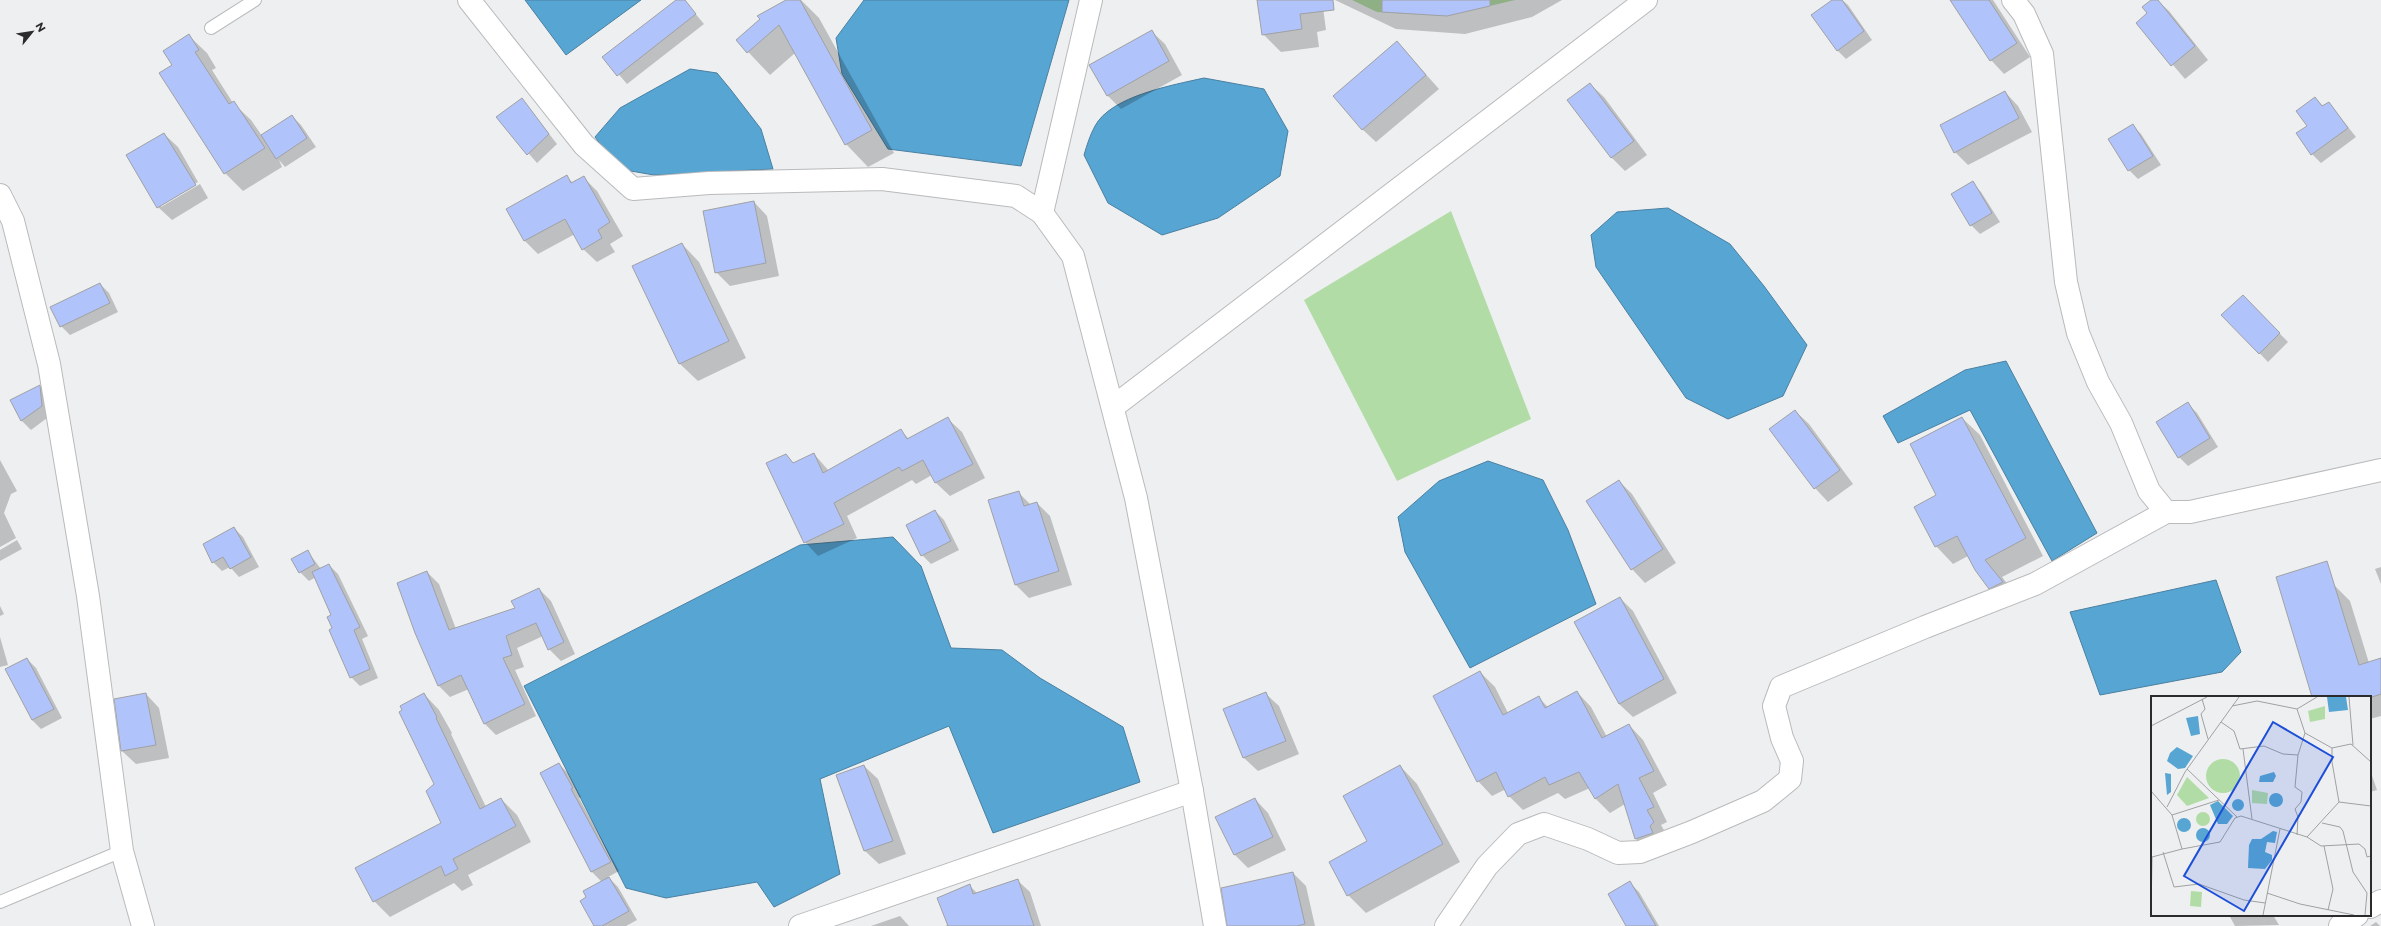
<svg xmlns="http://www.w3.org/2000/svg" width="2381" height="926" viewBox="0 0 2381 926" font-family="Montserrat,sans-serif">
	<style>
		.green { fill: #b2dca6 }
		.water { fill: #57a5d3; stroke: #4a80a1 }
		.shadow { fill: #0003 }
		.building { fill: #b1c3fb; stroke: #a0a1a3 }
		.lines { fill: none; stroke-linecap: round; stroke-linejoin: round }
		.service-casing { stroke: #b9babc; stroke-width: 14 }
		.minor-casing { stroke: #b9babc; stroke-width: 24 }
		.service { stroke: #fff; stroke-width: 12 }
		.minor { stroke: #fff; stroke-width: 22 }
		.inset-road { fill: none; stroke: #a0a1a2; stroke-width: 1 }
		.view { fill: #1d4ed8; fill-opacity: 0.15; stroke: #1d4ed8; stroke-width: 2 }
		.inset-edge { fill: none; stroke: #2b2b2c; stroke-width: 2 }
	</style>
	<rect width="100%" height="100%" fill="#eeeff1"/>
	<g class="green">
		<polygon points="1352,0 1515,0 1447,16 1377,12"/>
		<polygon points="1451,211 1531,419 1397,481 1304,300"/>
	</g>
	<g class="water">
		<polygon points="525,0 641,0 566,55"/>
		<polygon points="864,0 1069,0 1021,166 888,149 842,74 836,38"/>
		<polygon points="690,69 717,73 731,90 761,129 773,169 654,175 619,169 595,137 620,108"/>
		<path d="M1204,78L1264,89L1288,131L1280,176L1218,218L1162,235L1108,203L1084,155C1087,145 1090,135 1095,126C1111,96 1173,85 1204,78Z"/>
		<polygon points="1668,208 1730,244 1764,286 1807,345 1783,396 1728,419 1686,398 1596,267 1591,235 1617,212"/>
		<polygon points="2006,361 2097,533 2052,561 1970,410 1898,443 1883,416 1965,370"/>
		<polygon points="1488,461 1543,480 1568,530 1596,604 1470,668 1405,552 1398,517 1439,481"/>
		<polygon points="893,537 921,566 951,648 1002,650 1040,678 1123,727 1140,782 993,833 949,726 820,779 840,874 774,907 757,882 666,898 626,888 524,686 800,545"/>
		<polygon points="2216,580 2241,652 2222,672 2100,695 2070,612"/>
	</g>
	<g class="shadow">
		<polygon points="677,0 684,0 704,24 627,84 604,57"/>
		<polygon points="788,0 801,0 819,18 894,153 868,167 846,144 795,53 770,75 737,40"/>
		<polygon points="1258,0 1322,0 1326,30 1317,32 1319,47 1281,52 1263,34"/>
		<polygon points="1335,0 1562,0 1532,17 1465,34 1396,29"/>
		<polygon points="1833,0 1842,0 1848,5 1872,40 1846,59 1837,50"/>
		<polygon points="1952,0 1993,0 2030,57 2004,74 1991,60"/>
		<polygon points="2153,0 2157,0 2169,11 2208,60 2185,79 2137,23 2149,13"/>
		<polygon points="1151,31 1165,44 1182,75 1121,109 1108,96 1090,65"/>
		<polygon points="189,36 207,53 216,68 212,70 233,103 251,120 262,136 292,116 301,125 316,147 285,167 279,160 282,167 243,191 225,173 161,73 173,65"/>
		<polygon points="1397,42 1439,89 1376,142 1362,129"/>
		<polygon points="1590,84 1604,97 1647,155 1625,171 1612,158 1568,100"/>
		<polygon points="2005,92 2018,106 2032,132 1968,165 1955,152"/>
		<polygon points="2315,98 2324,107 2329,103 2356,137 2321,163 2312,154 2308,126"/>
		<polygon points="522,99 557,144 537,163 497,117"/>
		<polygon points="2132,125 2141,134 2161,165 2138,179 2129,170 2110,139"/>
		<polygon points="164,134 178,147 198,182 161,204 161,207 200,184 208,198 172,220 158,207"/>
		<polygon points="566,176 573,183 583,177 597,191 623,236 610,244 615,252 597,262 583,249 575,234 538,254 525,241 507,209"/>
		<polygon points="1973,183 1981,192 2000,222 1980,234 1971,225"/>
		<polygon points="754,202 767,216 779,276 730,286 716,272"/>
		<polygon points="682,244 699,262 746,358 698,381 680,364 634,267"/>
		<polygon points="100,284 109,293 118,312 70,335 61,326"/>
		<polygon points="2243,296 2288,342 2268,362 2223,315"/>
		<polygon points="40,386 48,395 51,415 31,430 22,421 11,401"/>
		<polygon points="2188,404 2197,413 2218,447 2188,466 2179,457"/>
		<polygon points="1795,411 1809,424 1853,484 1828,502 1815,488 1771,429"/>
		<polygon points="1962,418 1980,435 2043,556 2002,577 2020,600 2007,605 1990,588 1968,556 1953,564 1936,546 1938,495"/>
		<polygon points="948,419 962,432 985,478 950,496 936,483 932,475 916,484 912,480 847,516 857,538 818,556 805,542 785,455 794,464 814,454 829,471 901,431 909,439"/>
		<polygon points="0,460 17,491 11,494 4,513 16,538 0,547"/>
		<polygon points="1619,481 1632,494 1676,563 1645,583 1632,569"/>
		<polygon points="1018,492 1031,505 1037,503 1050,516 1072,585 1029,598 1016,585"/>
		<polygon points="935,511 944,520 959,550 931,564 922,555"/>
		<polygon points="234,528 243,537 259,567 239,577 230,567 222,571 213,562"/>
		<polygon points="17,540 22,549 0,561 0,550"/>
		<polygon points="308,552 321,569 329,565 338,574 368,636 362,639 378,678 360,686 351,677 333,629 333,615 316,577 309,581 300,572"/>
		<polygon points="2381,567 2381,584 2375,569"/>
		<polygon points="427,572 439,584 456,629 516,608 539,589 551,601 575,654 561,661 549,649 543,636 517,648 524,667 515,670 536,716 496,735 484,723 469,689 450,697 438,685"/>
		<polygon points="2334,585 2350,601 2369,663 2381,659 2381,716 2370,719 2370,697 2313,697"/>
		<polygon points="1620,598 1633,611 1677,693 1633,717 1619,704"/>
		<polygon points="0,606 4,614 0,616"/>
		<polygon points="0,637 8,665 0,667"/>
		<polygon points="27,659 36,668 62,718 41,729 32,720 7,669"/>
		<polygon points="1480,672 1495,687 1508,713 1538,697 1548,707 1577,692 1591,707 1607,737 1629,725 1643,740 1667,785 1653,793 1667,822 1661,825 1668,837 1650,853 1636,839 1625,804 1610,813 1596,799 1590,788 1565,799 1558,793 1523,810 1509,796 1506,789 1492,796 1478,781"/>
		<polygon points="1265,693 1279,706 1299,754 1258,771 1244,758 1224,710"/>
		<polygon points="146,694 159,708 169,758 136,764 122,751"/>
		<polygon points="424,694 439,710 452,733 451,734 486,807 501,799 517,815 531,842 468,875 473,885 462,891 454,883 390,917 374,901 442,824"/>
		<polygon points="559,764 568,773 581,797 579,798 619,871 608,877 618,887 637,920 626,926 596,926 587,898 602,882 592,872 562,816 563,815"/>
		<polygon points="864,766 878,779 906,854 879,864 865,851 837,776"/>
		<polygon points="1400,766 1417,784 1460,862 1366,913 1348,895"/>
		<polygon points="2370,770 2377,790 2370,792"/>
		<polygon points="1255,799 1268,813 1286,850 1248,868 1235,855"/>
		<polygon points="1293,873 1306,886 1315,926 1227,926"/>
		<polygon points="1017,880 1030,892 1041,926 946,926 970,886 978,894"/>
		<polygon points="1630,883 1639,892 1659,926 1627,926"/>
		<polygon points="2229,915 2273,915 2279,925 2235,926"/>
		<polygon points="900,916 909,926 871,926"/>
		<polygon points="2376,922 2380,926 2370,926"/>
	</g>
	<g class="building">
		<polygon points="676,0 685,0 696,14 617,76 602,57"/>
		<polygon points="786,0 800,0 872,130 845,145 779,25 747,53 736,40 760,19 757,16"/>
		<polygon points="1257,0 1333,0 1334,10 1300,14 1302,29 1262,35"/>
		<polygon points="1382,0 1490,0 1490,6 1447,16 1382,12"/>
		<polygon points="1832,0 1842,0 1864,31 1837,51 1811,15"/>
		<polygon points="1950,0 1989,0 2017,43 1990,61"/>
		<polygon points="2151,0 2158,0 2195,46 2171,66 2136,23 2147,13 2142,7"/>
		<polygon points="1152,30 1169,61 1107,96 1089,65"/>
		<polygon points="189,34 199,50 195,52 229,104 234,101 265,148 224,174 159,73 172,65 163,51"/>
		<polygon points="1397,41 1426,75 1362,130 1333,96"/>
		<polygon points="1590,83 1634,141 1611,158 1567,100"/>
		<polygon points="2005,91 2019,118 1954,153 1940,125"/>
		<polygon points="2315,97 2322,106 2329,102 2348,128 2311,155 2296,133 2307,126 2296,111"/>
		<polygon points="522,98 549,134 527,155 496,117"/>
		<polygon points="292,115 307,138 276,159 261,135"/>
		<polygon points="2133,124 2153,156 2128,171 2108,139"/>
		<polygon points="164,133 196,185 157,208 126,155"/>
		<polygon points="567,175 571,183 584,176 610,222 598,230 602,238 582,250 565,219 524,241 506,209"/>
		<polygon points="1973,181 1992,213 1970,226 1951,194"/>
		<polygon points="754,201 766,263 715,273 703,211"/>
		<polygon points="682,243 729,341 679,364 632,266"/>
		<polygon points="100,283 110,303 60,327 50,307"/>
		<polygon points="2243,295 2280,333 2259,354 2221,315"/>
		<polygon points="40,385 42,406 21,421 10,400"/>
		<polygon points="2188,402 2210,438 2178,458 2156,422"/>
		<polygon points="1795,410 1840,470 1814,489 1769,429"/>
		<polygon points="948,417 973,464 935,483 923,460 902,471 899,467 834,503 844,524 804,543 766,463 786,454 793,463 814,453 823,473 901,429 907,439"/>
		<polygon points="1962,417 2026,538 1985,560 2003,582 1989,589 1975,570 1957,536 1935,547 1914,507 1936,495 1910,444"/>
		<polygon points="1619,480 1663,549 1631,570 1586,501"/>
		<polygon points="1019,491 1024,506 1037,502 1059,571 1015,585 988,500"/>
		<polygon points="935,510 951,541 921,556 906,525"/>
		<polygon points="234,527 251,557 230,569 223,557 212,563 203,544"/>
		<polygon points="308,550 315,564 299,573 291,559"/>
		<polygon points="2327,561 2359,665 2381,658 2381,694 2372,697 2312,697 2276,577"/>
		<polygon points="329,564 360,627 354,630 370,669 350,678 329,630 332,628 327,617 331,615 312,572"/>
		<polygon points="427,571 449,630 515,608 511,601 539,588 564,642 548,650 536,623 506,636 512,655 503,658 525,704 484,724 461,675 438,686 415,633 397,583"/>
		<polygon points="1620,597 1664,679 1619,704 1574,622"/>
		<polygon points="27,658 54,709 32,720 5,669"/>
		<polygon points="1480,671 1503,715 1539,696 1545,708 1577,691 1602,738 1629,724 1654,771 1639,778 1654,807 1647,810 1654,822 1650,826 1653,833 1635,839 1618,784 1595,799 1579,772 1549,785 1545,777 1508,797 1496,772 1477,782 1433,696"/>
		<polygon points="1266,692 1286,741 1243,758 1223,709"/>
		<polygon points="146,693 156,745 121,751 114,699"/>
		<polygon points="424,693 437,717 436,718 480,809 501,798 516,826 453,859 458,869 445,876 441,866 373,902 355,868 441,823 426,791 434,784 399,712 402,710 400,706"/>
		<polygon points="559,763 573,788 571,789 611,862 591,872 540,773"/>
		<polygon points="864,765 893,841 864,851 836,775"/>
		<polygon points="1400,765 1443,844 1347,896 1329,862 1367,841 1343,796"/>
		<polygon points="1255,798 1273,837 1234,855 1215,817"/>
		<polygon points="1293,872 1305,924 1297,926 1227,926 1221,888"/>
		<polygon points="609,877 629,911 602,926 594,926 580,901 586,897 583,891"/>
		<polygon points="1018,879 1034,926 948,926 937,898 970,884 973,894"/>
		<polygon points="1630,881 1656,926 1626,926 1608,894"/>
	</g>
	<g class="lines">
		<defs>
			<g id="service">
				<polyline points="211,28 255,0"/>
				<polyline points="0,902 122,851"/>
			</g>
			<g id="minor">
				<polyline points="469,0 584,145 633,189 709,183 882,179 1016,196 1042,213 1073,256 1136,498 1192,791 1215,926"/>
				<polyline points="2013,0 2024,14 2042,54 2066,282 2078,333 2098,382 2121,423 2149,491 2166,512 2190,512 2381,470"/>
				<polyline points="0,195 13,221 49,364 88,596 122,851 143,926"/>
				<polyline points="1042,213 1091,0"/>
				<polyline points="1113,407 1646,0"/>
				<polyline points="2370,907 2381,901"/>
				<polyline points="800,926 1192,791"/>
				<polyline points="1446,926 1487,866 1518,834 1544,824 1588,839 1618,853 1640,852 1692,832 1763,801 1790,779 1792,761 1782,738 1774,706 1781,687 1925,627 2035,584 2166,512"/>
				<polyline points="2340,926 2357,915"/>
			</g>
		</defs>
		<use href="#service" class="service-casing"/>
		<use href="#minor" class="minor-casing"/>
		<use href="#service" class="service"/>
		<use href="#minor" class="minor"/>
	</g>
	<g transform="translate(2151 696)">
		<rect width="220" height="220" fill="#eeeff1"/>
		<path d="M174,10V23L159,26L157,15ZM55 80a17 17 0 1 1 34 0a17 17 0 1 1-34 0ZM36,81L58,102L36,110L26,99ZM101,94L117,97L116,108L101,107ZM45 123a7 7 0 1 1 14 0a7 7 0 1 1-14 0ZM40,195L51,196L50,211L39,210Z" fill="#b2dca6"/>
		<path d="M176,1H195L197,14L178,16ZM47,20L49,38L40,40L35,22ZM26,51L42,60L34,72L27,73L16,65L19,57ZM123,76L125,80L122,86H108L109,80ZM14,77L20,78V96L16,99ZM118 104a7 7 0 1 1 14 0a7 7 0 1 1-14 0ZM81 109a6 6 0 1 1 12 0a6 6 0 1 1-12 0ZM67,105L82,120L76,128H67L59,109ZM26 129a7 7 0 1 1 14 0a7 7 0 1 1-14 0ZM45 139a7 7 0 1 1 14 0a7 7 0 1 1-14 0ZM122,135L126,136L124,147L116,146L114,156L121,159V164L114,173L97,172L98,149L101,143H110Z" fill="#57a5d3"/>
		<path class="inset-road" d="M198,1L202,49M51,3L54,13L50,18L57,43M81,10L106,5L146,13L154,37L181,52M146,13L166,1M70,26L83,35L89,53L113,50L132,58L147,59L154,37M0,30L56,1M92,53L101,123M36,73L86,121M0,95L21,119L31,153L1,161L0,216M188,106L220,110M16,111L34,76L88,1M21,119L68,104M171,127L189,131L192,135L202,176L216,197L214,219M146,139L147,121L144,113L150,106L151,96L144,91L147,59M156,141L170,150L208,148L214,153L216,161L220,160M173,150L182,193L177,214M31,153L69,146L84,122L90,120L156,141L188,106L181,66V52L200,48L220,66M12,156L23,191L48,188L93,204L114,207M116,197L149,208L203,219M112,219L129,133"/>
		<path class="view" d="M122,26L182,61L93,215L33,180Z"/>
		<rect width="220" height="220" class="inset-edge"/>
	</g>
	<g transform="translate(32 32) rotate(60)" stroke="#eeeff1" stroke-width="3" paint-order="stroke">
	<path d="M0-3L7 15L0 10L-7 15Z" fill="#2b2b2c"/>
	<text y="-6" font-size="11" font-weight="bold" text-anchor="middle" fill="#2b2b2c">N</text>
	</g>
</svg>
